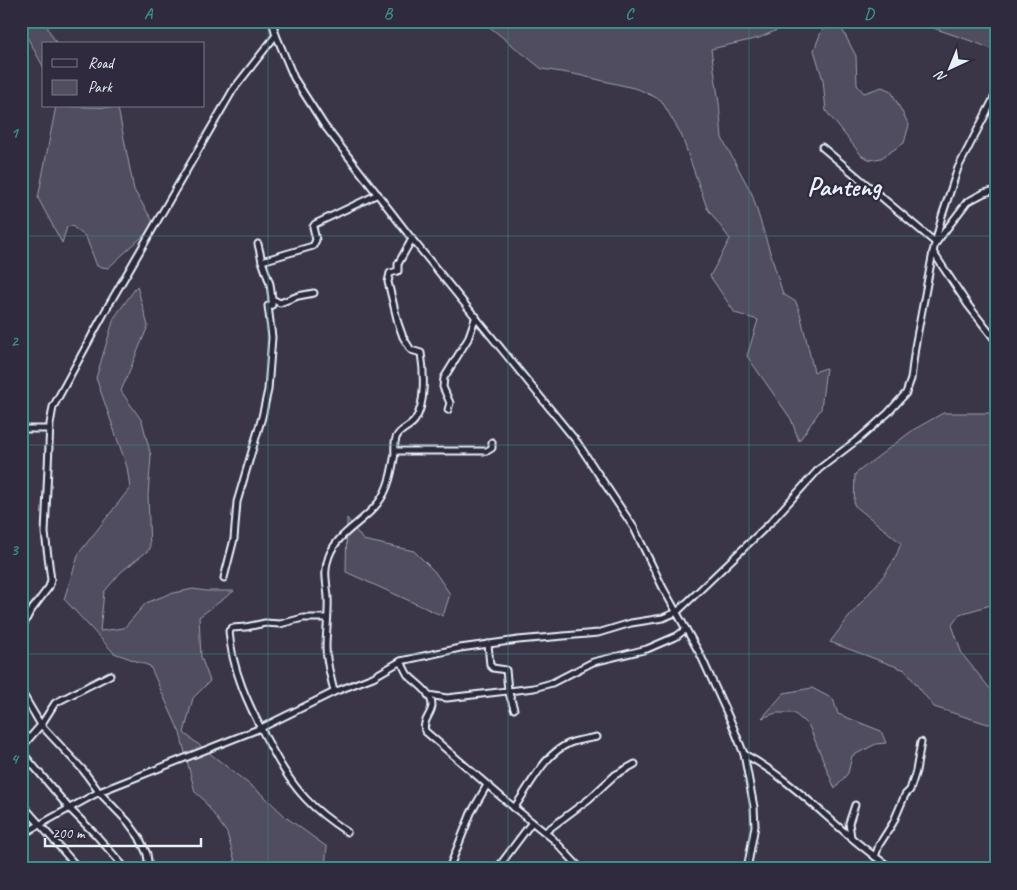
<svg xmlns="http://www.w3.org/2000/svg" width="1017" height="890" viewBox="0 0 1017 890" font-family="Caveat,sans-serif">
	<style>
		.green { fill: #504e5f; stroke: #9ca0ac }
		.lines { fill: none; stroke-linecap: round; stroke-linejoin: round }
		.street-casing { stroke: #e8f1f8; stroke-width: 9 }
		.street { stroke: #2f2a3d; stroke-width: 5 }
		.grid { fill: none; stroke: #3a8f8a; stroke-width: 1; stroke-opacity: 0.55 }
		.labels { text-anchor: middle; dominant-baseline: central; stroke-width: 4.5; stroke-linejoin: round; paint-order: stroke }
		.quarter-label { font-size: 26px; font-weight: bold; fill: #e8f1f8; stroke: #2f2a3d }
		.neatline { fill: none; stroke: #3a8f8a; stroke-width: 2 }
		.grid-label { font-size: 16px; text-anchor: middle; font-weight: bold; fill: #3a8f8a }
	</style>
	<rect width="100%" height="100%" fill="#3a3648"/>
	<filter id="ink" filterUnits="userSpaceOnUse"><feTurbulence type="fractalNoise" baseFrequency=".02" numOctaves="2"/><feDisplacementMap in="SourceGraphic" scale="10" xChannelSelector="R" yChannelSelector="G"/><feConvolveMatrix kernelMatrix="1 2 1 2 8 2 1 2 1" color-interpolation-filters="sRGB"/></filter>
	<g filter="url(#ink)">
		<g class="green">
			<polygon points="21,21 48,21 48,29 57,44 44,44 44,68 21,26"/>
			<polygon points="482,21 805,21 786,26 759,38 711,49 719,103 722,138 752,194 783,294 796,302 800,313 814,372 826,368 821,409 799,441 791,419 747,356 758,320 735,313 710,276 730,239 707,208 681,134 661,100 638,89 574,74 542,69"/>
			<polygon points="913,21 996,21 996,51 977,43"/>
			<polygon points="837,24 843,31 856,56 857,85 864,93 882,87 891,91 909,125 904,143 881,158 871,160 862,156 826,111 823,80 814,50 821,32 827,25"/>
			<polygon points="56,106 118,108 134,190 155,225 108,268 97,266 86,237 72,226 67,227 62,243 38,198"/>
			<polygon points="137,286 148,326 121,391 142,421 151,456 148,495 150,549 121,572 104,592 100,631 124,628 146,603 169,594 193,589 206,591 234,591 199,617 201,657 210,681 193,698 184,733 264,796 287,818 327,847 325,866 318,869 237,869 227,833 202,798 195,792 180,733 150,666 114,653 64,599 79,553 130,488 127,467 96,378 114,318"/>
			<path d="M943,413H991L996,425V607L994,604L960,614L952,625L962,654L996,696V723L988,724L934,707L905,670L830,642C838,632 845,621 854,611C871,590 893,570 901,543L854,505L855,474L913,430Z"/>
			<polygon points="347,518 363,540 414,551 435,572 450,594 443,616 346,572"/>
			<polygon points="812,688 833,699 838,714 881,731 886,743 876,744 852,756 848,773 835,789 809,726 794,713 776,713 762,718 784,693"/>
		</g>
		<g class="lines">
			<defs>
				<g id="street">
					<polyline points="272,21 276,35 294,78 324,125 412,239 577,442 634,528 663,588 701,656 732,724 744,754 754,807 755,826 747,869"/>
					<polyline points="822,147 936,243 967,202 984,193 996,190"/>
					<polyline points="258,244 262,261"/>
					<polyline points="933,252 968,305 996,341"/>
					<polyline points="272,299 270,284 262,261 313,246 316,240 313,227 315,224 378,194"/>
					<polyline points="448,410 450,403 443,387 444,378 468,339 476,316"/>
					<polyline points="21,429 49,429"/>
					<polyline points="395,451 487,451 492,448 492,442"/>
					<polyline points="224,578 234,539 237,502 262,417 268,390 272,337 268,306 272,305 272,299 280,303 298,296 314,293"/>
					<path d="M327,618H303L280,624L265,623L246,627L232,628L229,631C232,670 248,704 266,738C277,759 289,781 306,799C318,812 332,822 347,832"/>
					<polyline points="21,630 30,612 49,587 51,580 45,533 50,424 53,407 107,308 233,90 276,35"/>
					<polyline points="488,644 490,665 493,668 506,670 508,690 514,709"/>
					<path d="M401,661C403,665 405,671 408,675C416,683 432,692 432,706C431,715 422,721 425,731L506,801L553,839L581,869"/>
					<polyline points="21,691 41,725 83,770 99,792 128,822 139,837 147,854 149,869"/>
					<path d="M334,692C331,677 326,662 326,647C326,631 329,614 328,597C327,583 323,571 329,556C338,532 363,523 378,503C389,489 392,471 395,453C395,448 394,443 396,438C399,429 410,428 415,420C426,404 424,371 421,353L411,350L403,337L398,323L388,282L390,273L398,271V264L412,239"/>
					<polyline points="428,695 447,698 534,688 552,683 593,662 647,649 677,636 686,629"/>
					<polyline points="21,748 41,725 55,703 110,675"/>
					<polyline points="21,751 69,808 96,835 126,869"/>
					<path d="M744,754C800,784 840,835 893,869"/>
					<polyline points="21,803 79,869"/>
					<path d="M514,808C530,787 543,754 570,743C578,740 588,739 597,737"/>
					<polyline points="545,832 589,799 615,775 635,764"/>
					<polyline points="21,835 99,792 261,728 334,692 373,677 401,661 460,648 518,640 598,633 631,623 663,618 677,612 770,523 819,469 861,437 888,413 906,393 911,379 915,347 933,252 942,216 958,168 996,94"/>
					<polyline points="851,837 849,823 855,805"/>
					<polyline points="21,857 32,869"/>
					<polyline points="875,857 879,845 893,823 905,795 910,790 916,771 921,742"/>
					<polyline points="449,869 471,813 487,785"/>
					<polyline points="497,869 532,822"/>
				</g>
			</defs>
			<use href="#street" class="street-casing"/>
			<use href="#street" class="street"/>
		</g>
	</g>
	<path class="grid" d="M268,21V869M508,21V869M749,21V869M21,236H996M21,445H996M21,654H996"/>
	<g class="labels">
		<g class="quarter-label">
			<text x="844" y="186">Panteng</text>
		</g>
	</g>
	<rect width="1017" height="890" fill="none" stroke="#2f2a3d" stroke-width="55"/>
	<rect x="42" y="42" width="162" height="65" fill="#2f2a3d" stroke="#797a88"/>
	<rect x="52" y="59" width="25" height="8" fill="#2f2a3d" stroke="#797a88"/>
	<text x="88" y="68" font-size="15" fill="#e8f1f8">Road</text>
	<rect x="52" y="80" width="25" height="15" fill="#504e5f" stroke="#797a88"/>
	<text x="88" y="92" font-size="15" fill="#e8f1f8">Park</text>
	<g transform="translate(950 68) rotate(224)" stroke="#2f2a3d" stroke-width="4" paint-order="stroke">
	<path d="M0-4L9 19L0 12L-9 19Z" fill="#e8f1f8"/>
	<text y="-8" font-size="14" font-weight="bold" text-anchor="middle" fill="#e8f1f8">N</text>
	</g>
	<path d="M45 838v8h156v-8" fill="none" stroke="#e8f1f8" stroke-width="2.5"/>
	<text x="52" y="838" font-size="15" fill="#e8f1f8" stroke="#2f2a3d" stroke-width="4" paint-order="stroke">200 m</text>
	<rect x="28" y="28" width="962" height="834" class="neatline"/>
	<g class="grid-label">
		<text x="148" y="19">A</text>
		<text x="388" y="19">B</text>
		<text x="629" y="19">C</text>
		<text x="869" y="19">D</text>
		<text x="14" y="138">1</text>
		<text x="14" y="346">2</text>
		<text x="14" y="555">3</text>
		<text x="14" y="764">4</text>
	</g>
</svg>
